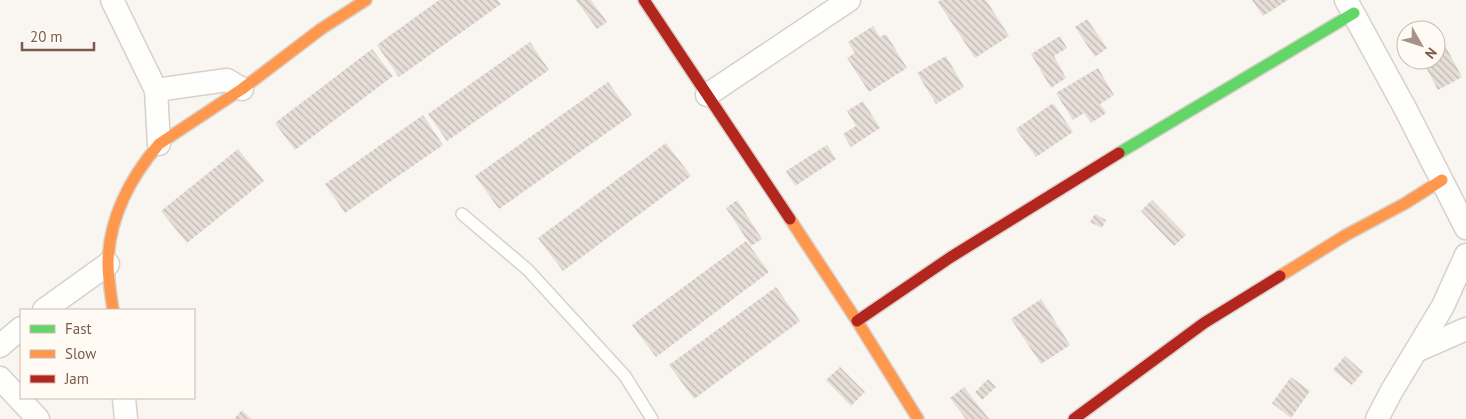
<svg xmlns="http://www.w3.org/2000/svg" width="1466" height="419" viewBox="0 0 1466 419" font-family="'PT Sans',sans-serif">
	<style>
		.building { fill: url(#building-back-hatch) }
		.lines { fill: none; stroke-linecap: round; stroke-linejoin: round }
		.lane-casing { stroke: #d7d1cb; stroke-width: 14 }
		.street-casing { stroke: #d7d1cb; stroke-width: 25 }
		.fast-casing { stroke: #d9d2cb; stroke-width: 14 }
		.slow-casing { stroke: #d9d2cb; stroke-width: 14 }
		.jam-casing { stroke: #d9d2cb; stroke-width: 14 }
		.lane { stroke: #fefefd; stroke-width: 11 }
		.street { stroke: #fefefd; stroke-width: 22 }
		.fast { stroke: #63d668; stroke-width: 11 }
		.slow { stroke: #ff974d; stroke-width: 11 }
		.jam { stroke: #b3261e; stroke-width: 11 }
	</style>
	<defs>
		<pattern id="building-back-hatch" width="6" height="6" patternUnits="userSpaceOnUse" patternTransform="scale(1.25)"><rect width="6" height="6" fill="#e6ded7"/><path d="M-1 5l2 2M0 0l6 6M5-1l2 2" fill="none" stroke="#bfb7b1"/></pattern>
	</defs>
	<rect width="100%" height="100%" fill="#f9f5f0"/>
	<g class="building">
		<polygon points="439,0 497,0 501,4 399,77 377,45"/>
		<polygon points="576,0 591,0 607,22 597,29"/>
		<polygon points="941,0 986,0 1009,36 975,58 938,2"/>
		<polygon points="1252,0 1288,0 1263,16"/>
		<polygon points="1087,19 1107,48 1095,57 1075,27"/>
		<polygon points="873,26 880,37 886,34 907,68 869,92 847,58 855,53 848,42"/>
		<polygon points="1060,36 1067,48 1054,56 1066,78 1051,88 1031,54"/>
		<polygon points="1441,38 1462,77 1438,90 1422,60 1436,60 1436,41"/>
		<polygon points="530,42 549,70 447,141 428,114"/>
		<polygon points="372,49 393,76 295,150 275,123"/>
		<polygon points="946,56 964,87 936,104 917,73"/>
		<polygon points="1098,68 1114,95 1100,104 1106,113 1091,123 1084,113 1073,120 1056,93"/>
		<polygon points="608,82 632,115 499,209 475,176"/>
		<polygon points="863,101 880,128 851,147 843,134 856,126 847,111"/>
		<polygon points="1053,103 1073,132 1036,157 1016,129"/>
		<polygon points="423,115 443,145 345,213 325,184"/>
		<polygon points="666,143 691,176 563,271 538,238"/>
		<polygon points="827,145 836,159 795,186 786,171"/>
		<polygon points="238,149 264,181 187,243 161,211"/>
		<polygon points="737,200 762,239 751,246 726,208"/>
		<polygon points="1152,200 1186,235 1174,246 1141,211"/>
		<polygon points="1095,214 1106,220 1102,228 1090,222"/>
		<polygon points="746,241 769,272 656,357 632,325"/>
		<polygon points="776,287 800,321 694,399 669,365"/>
		<polygon points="1041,299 1070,345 1041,364 1011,319"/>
		<polygon points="1345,356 1363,372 1352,385 1333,370"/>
		<polygon points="840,367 865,392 851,406 826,380"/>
		<polygon points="1291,377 1310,391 1291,418 1272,403"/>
		<polygon points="988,379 996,387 982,400 975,392"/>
		<polygon points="964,387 989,419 966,419 950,398"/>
		<polygon points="242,410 251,419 234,419"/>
	</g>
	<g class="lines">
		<defs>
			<polyline id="lane" points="462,214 528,270 625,376 652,419"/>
			<g id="street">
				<polyline points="112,0 156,90 159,144"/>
				<polyline points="1346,0 1406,110 1466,228"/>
				<polyline points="156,90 227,80 242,89"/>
				<polyline points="707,95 849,0"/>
				<polyline points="44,310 108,264"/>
				<polyline points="0,346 21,328"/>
				<polyline points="1416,351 1466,329"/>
				<polyline points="0,378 38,419"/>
				<polyline points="124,398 126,419"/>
				<polyline points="1377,419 1391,392 1443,306 1466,255"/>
			</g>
			<polyline id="fast" points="1119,153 1354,13"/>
			<g id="slow">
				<polyline points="790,219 857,321 918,419"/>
				<polyline points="1280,276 1346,235 1404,204 1442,180"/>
				<path d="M113,310C111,295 108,279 108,263C109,218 130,178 159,144L242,89L321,29L366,0"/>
			</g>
			<g id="jam">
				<polyline points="644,0 790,219"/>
				<polyline points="857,321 951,257 1119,153"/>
				<polyline points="1074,419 1204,323 1280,276"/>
			</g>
		</defs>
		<use href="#lane" class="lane-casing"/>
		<use href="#street" class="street-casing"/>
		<use href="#fast" class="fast-casing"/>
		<use href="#slow" class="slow-casing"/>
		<use href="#jam" class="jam-casing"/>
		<use href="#lane" class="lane"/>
		<use href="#street" class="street"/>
		<use href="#fast" class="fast"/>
		<use href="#slow" class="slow"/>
		<use href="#jam" class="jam"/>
	</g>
	<rect x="20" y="309" width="175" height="90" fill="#fffaf3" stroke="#cabbb1"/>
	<rect x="30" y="325" width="25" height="8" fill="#63d668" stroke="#cabbb1"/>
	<text x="65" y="334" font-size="15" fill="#7a5c4d">Fast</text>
	<rect x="30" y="350" width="25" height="8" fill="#ff974d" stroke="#cabbb1"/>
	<text x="65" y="359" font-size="15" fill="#7a5c4d">Slow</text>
	<rect x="30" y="375" width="25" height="8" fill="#b3261e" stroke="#cabbb1"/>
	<text x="65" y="384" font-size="15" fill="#7a5c4d">Jam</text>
	<g transform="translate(1421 45) rotate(129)"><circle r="24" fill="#fffaf3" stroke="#cabbb1"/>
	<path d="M0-4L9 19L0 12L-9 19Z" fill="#a69286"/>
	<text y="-8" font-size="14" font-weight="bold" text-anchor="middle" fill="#7a5c4d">N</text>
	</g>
	<path d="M22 42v8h72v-8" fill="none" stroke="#7a5c4d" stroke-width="2.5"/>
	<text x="30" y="42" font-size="15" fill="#7a5c4d" stroke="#fffaf3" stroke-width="4" paint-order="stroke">20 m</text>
</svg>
